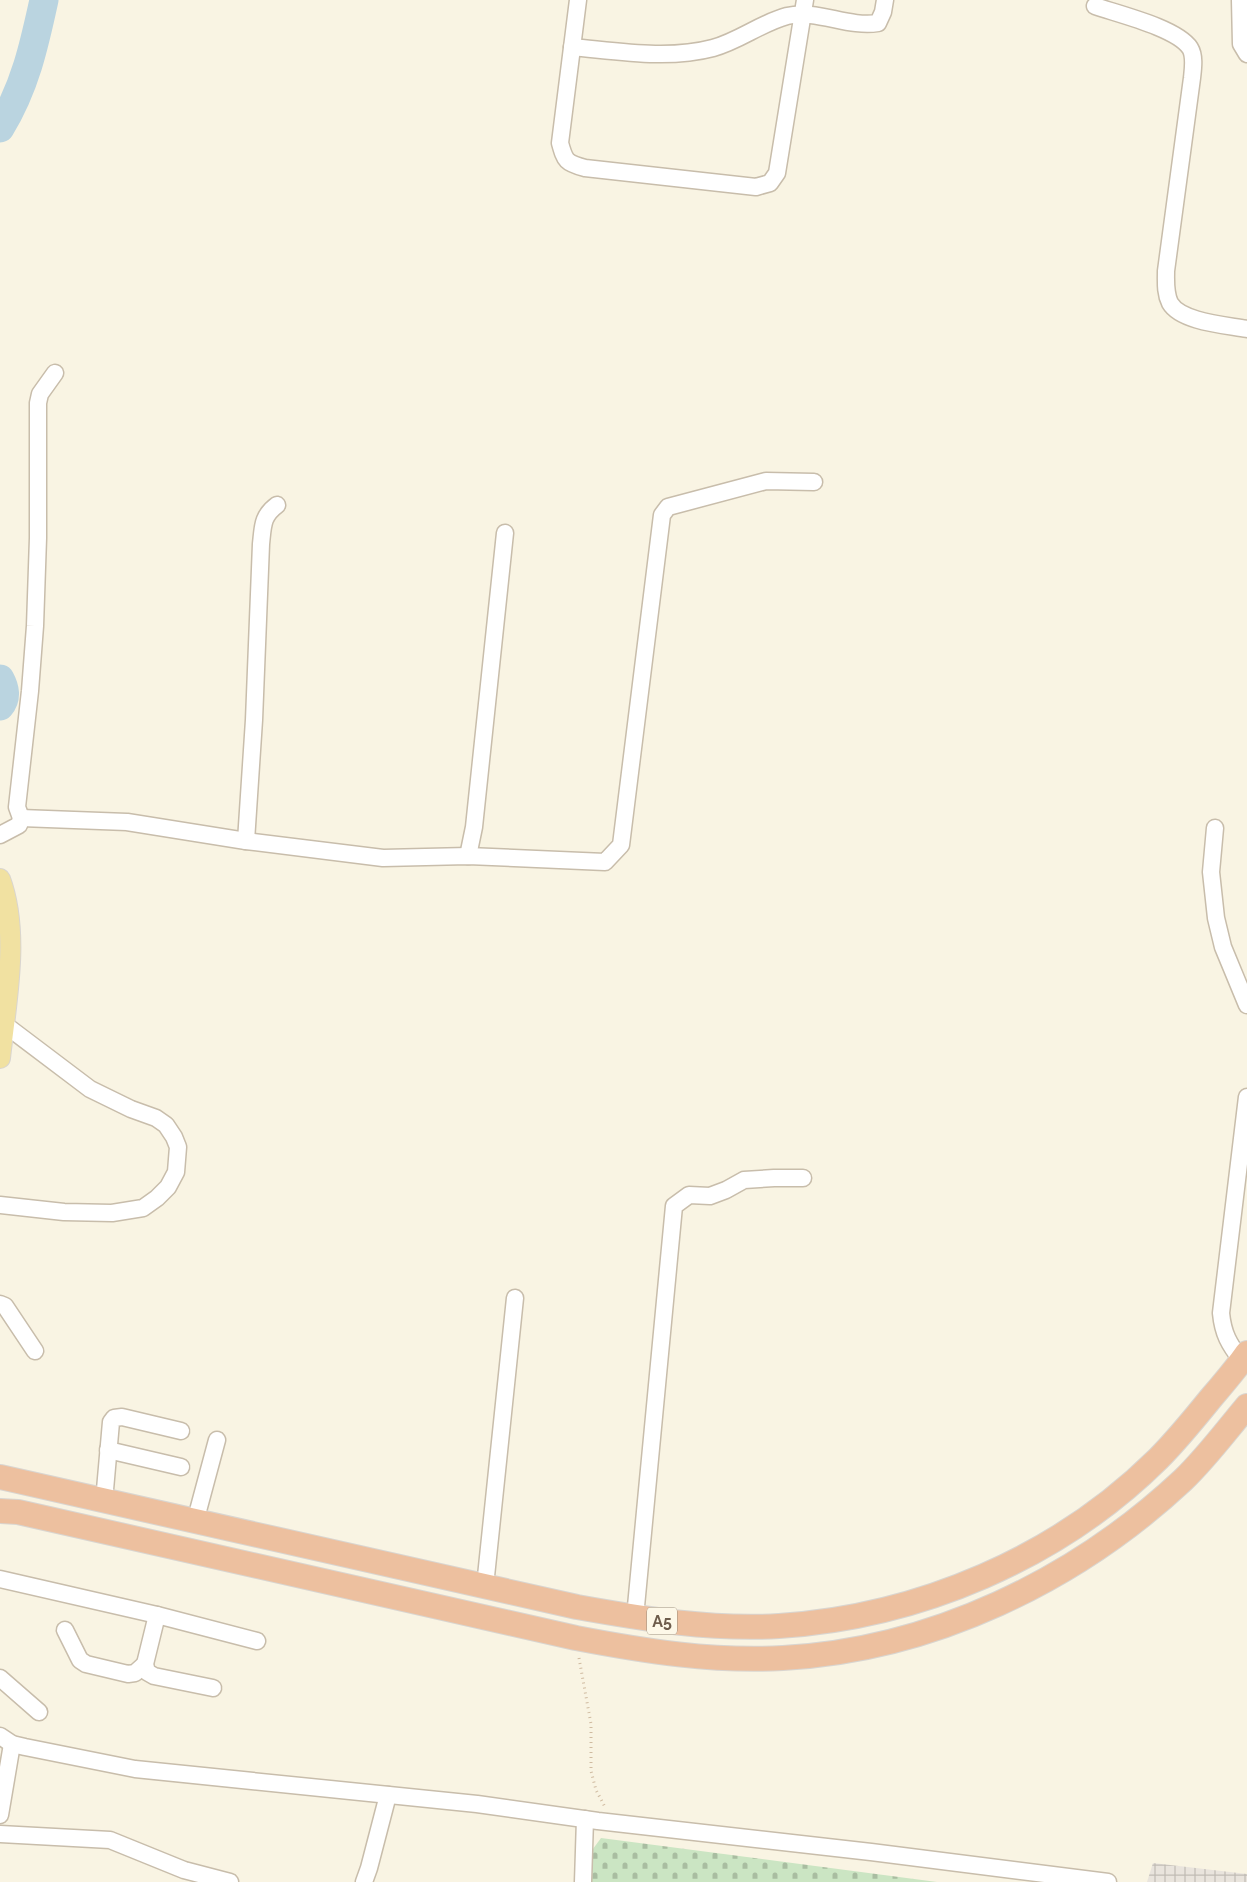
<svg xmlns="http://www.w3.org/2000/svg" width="1247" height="1882" viewBox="0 0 1247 1882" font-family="Raleway,sans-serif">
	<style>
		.industrial { fill: url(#industrial-grid) }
		.cemetery { fill: url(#cemetery-stones) }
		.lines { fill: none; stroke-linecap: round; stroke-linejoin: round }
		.river { stroke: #bad4e0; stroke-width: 29 }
		.minor-casing { stroke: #c8bdab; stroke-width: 19 }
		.major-casing { stroke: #d9d5d0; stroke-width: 22 }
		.highway-casing { stroke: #d9d5d0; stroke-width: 26 }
		.path { stroke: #d0bba1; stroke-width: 3; stroke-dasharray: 1 4; stroke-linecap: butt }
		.minor { stroke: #fff; stroke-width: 16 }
		.major { stroke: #f1e1a1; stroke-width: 20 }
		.highway { stroke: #edc09f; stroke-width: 24 }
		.labels { text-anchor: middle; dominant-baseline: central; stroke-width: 4.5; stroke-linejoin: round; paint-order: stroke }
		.shield { fill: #fdf8e8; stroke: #998c7b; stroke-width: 1 }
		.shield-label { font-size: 16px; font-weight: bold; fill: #6e5d4c }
	</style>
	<defs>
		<pattern id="industrial-grid" width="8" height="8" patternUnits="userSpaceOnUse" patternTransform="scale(1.25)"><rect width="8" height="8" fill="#e9e4dd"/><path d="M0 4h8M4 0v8" fill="none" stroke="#c1bcb5"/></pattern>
		<pattern id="cemetery-stones" width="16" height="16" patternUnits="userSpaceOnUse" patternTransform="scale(1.25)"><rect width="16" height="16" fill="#cbe5c3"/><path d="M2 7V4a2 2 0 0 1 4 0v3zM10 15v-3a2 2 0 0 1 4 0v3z" fill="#a9bda1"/></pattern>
	</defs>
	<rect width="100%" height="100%" fill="#f9f4e3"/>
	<polygon class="industrial" points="1153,1863 1247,1874 1247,1882 1147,1882"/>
	<polygon class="cemetery" points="601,1838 937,1882 590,1882 590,1853"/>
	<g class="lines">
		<g class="river">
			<path d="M0,128C25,87 34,46 44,0"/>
			<path d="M0,679C5,688 7,698 0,706"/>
		</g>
		<defs>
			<g id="minor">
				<path d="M578,0L560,143C565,161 566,163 585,168L756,187L770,183L777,173L805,0"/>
				<polyline points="1240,0 1241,44 1247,54"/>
				<path d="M1095,6C1118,14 1177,28 1190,48C1195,56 1193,69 1192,78L1166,271C1166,282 1165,293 1170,303C1181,322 1226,325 1247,329"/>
				<path d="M572,47C617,51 668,60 713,48C739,41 761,23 787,16C817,9 848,28 878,23L883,12L885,0"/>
				<polyline points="21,818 127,822 246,841 383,858 468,856 605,862 621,845 662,515 668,507 766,481 814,482"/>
				<polyline points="1215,828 1211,872 1216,918 1223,947 1247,1005"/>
				<polyline points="0,835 19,825 21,818 17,807 30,691 35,626 38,538 38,403 40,394 55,373"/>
				<path d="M246,841L254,720L261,544C263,526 262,516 277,505"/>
				<polyline points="468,856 474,827 505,533"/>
				<polyline points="0,1205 64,1212 112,1213 143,1208 157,1198 168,1187 176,1172 178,1147 174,1137 166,1125 156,1118 131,1109 90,1089 4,1024"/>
				<polyline points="0,1304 5,1306 35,1351"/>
				<path d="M1242,1361C1229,1344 1223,1334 1221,1313L1247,1097"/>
				<polyline points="108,1450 181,1467"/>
				<polyline points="104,1501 111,1422 114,1418 122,1417 181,1431"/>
				<polyline points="195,1522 217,1440"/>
				<polyline points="0,1579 157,1615 257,1641"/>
				<polyline points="485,1586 515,1298"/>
				<polyline points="157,1615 145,1664 147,1672 154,1676 213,1688"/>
				<polyline points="635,1617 674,1206 689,1195 710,1196 726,1190 744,1180 774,1178 803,1178"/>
				<polyline points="65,1630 80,1660 86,1664 128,1674 135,1673 145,1664"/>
				<polyline points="0,1678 39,1712"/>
				<polyline points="0,1736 12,1744 25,1747 135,1769 477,1804 598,1821 871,1852 1108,1882"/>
				<polyline points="0,1815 12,1744"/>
				<polyline points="0,1834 110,1840 184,1870 230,1882"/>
				<polyline points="364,1882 369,1868 388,1795"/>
				<polyline points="583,1882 585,1819"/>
			</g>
			<path id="major" d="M0,879C20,933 6,1002 0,1058"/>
			<g id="highway">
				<path d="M0,1477L577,1607C644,1619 711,1630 779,1626C919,1617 1058,1558 1158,1459C1177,1440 1194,1419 1211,1398C1223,1384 1236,1369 1247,1353"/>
				<path d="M0,1511L18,1512L576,1638C644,1651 713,1662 783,1658C931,1650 1075,1581 1183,1480C1206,1458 1226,1431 1247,1406"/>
			</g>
		</defs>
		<use href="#minor" class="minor-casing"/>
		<use href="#major" class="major-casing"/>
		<use href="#highway" class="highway-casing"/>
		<polyline class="path" points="579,1658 591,1724 591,1771 596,1790 605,1807"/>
		<use href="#minor" class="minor"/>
		<use href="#major" class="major"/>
		<use href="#highway" class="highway"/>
	</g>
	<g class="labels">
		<rect class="shield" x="647" y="1607.5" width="30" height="27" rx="4"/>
		<g class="shield-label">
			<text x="662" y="1621">A5</text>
		</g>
	</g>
</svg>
